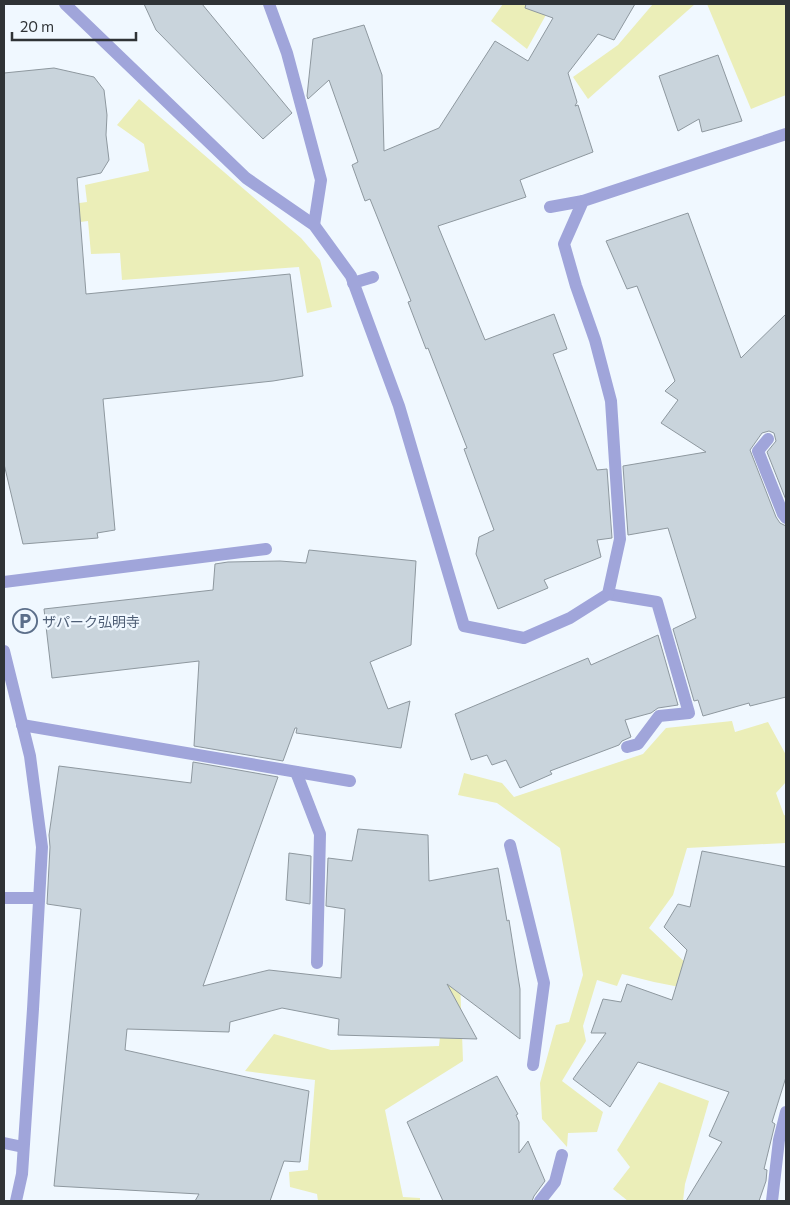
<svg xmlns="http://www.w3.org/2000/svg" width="790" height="1205" viewBox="0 0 790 1205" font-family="Commissioner,'Noto Sans JP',sans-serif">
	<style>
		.green { fill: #ebeeb8 }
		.building { fill: #c9d4dc; stroke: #8e989f }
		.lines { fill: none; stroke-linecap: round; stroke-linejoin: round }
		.lane { stroke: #a0a5da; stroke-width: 12 }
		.street { stroke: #a0a5da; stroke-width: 12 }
		.labels { text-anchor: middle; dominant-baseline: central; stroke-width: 4.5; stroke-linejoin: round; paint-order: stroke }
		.service-label { font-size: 14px; fill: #4e5e75; stroke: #f0f8ff; text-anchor: start }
	</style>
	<rect width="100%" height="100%" fill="#f0f8ff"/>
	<g class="green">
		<polygon points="503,4 552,4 527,49 491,21"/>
		<polygon points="653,4 695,4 588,99 573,77 618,45"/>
		<polygon points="707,4 786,4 786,95 751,109"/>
		<polygon points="139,99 301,238 320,260 332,307 307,313 299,267 122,280 120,253 91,254 88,221 65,224 64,205 87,202 85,185 149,171 144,144 117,125"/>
		<polygon points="732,721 735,732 768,722 786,755 786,782 776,793 784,815 786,816 786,843 687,848 673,895 649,928 692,969 741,999 654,982 622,974 617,986 597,980 583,1026 586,1041 562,1081 603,1112 597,1132 568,1133 567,1147 542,1119 540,1083 556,1025 569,1022 583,975 560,848 497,803 458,795 464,773 502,783 514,797 643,754 666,728"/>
		<polygon points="447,973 460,979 463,1061 385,1110 403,1197 420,1198 420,1201 318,1201 317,1194 290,1187 289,1172 308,1170 315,1080 245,1071 274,1034 331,1050 439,1046"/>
		<polygon points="659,1082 709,1101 685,1184 683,1201 628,1201 613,1189 630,1167 617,1150"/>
	</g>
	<g class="building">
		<polygon points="144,4 202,4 292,113 263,139 156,30"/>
		<polygon points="526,4 635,4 614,40 598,34 568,73 577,102 575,106 578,105 593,152 520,180 526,197 438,226 485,340 554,314 567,349 553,354 597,470 607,469 612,538 597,540 601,557 544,580 548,588 498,609 476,554 479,537 494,530 464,449 467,448 428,348 426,349 408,302 411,301 370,199 365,201 352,165 358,162 329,80 308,99 307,96 313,39 364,25 382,75 384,151 439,128 495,41 528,61 553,18 525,8"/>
		<polygon points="718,55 742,121 702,132 699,119 678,131 659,76"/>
		<polygon points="54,68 94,77 104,90 107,115 106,135 109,160 101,173 77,178 86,294 290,274 303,376 273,381 103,399 115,530 97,533 98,538 23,544 4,464 4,73"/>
		<polygon points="688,213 741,358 786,314 786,500 767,452 776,441 774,433 769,431 762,433 750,450 776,517 780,523 786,526 786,697 750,706 749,703 703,716 698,700 694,701 673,629 696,618 668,528 628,535 623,466 706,452 661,423 678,400 665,391 675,381 637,286 627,289 606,241"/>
		<polygon points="309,550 416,561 411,645 370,662 388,709 410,701 401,748 296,733 297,728 295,728 283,761 194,746 199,661 52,678 44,609 213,590 215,564 228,562 280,561 306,563"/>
		<polygon points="658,635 678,705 658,708 651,713 625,720 631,737 622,741 619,745 550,771 552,774 520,788 506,760 492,765 487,755 471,760 455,714 588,658 591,665"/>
		<polygon points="193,762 278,777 203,986 269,970 341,978 345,909 326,906 328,858 352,861 358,829 428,835 429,881 498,868 507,921 509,920 520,989 520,1039 447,984 477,1039 338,1035 339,1019 282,1008 230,1022 229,1032 127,1029 125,1050 309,1091 300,1162 284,1161 270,1201 195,1201 199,1194 54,1186 81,909 47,904 50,847 49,835 59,766 191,783"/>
		<polygon points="702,851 786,867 786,1077 772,1122 775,1124 764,1169 767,1170 766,1181 759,1201 686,1201 722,1142 709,1136 729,1092 638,1062 610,1107 573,1079 606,1033 591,1033 603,999 621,1002 627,984 672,1000 687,950 664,927 678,904 690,907"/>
		<polygon points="289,853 311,856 310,904 286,900"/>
		<polygon points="497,1076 518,1114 516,1115 519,1122 519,1153 528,1141 545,1181 534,1196 532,1201 443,1201 407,1122"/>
	</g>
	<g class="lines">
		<g class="lane">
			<polyline points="550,207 583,201"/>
			<polyline points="353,283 373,277"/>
			<polyline points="768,439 758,451 783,514 786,518"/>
			<polyline points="4,582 266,549"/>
			<polyline points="608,594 657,602 689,713 659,716 638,744 627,747"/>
			<polyline points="510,845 544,983 533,1065"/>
			<polyline points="4,898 39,898"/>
			<polyline points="4,1143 23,1147"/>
			<polyline points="540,1201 555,1182 562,1155"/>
		</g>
		<g class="street">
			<polyline points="65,4 246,178 314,225 351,276 399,406 464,626 524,638 570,618 608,594 620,539 611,401 595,340 576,286 564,244 583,201 786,134"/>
			<polyline points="269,4 287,53 321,180 314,225"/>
			<polyline points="4,651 30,756 42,847 33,1009 22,1174 16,1201"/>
			<polyline points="22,725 350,781"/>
			<polyline points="296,772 320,834 317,963"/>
			<polyline points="772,1201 779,1140 786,1112"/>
		</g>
	</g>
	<defs>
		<symbol id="parking-ring" viewBox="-11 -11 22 22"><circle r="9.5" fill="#f0f8ff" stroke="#5c6f8a" stroke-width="1.5"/><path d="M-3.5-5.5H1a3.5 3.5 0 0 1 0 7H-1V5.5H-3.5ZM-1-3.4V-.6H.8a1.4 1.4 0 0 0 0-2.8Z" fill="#5c6f8a"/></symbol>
	</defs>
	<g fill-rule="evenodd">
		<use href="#parking-ring" x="11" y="607" width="28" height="28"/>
	</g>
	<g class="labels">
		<g class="service-label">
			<text x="42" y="621">ザパーク弘明寺</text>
		</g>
	</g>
	<rect width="790" height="1205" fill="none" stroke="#2f3336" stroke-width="10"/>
	<path d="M12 32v8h124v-8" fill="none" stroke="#2f3336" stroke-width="2.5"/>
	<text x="20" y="32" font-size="15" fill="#2f3336" stroke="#f0f8ff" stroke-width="4" paint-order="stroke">20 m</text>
</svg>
